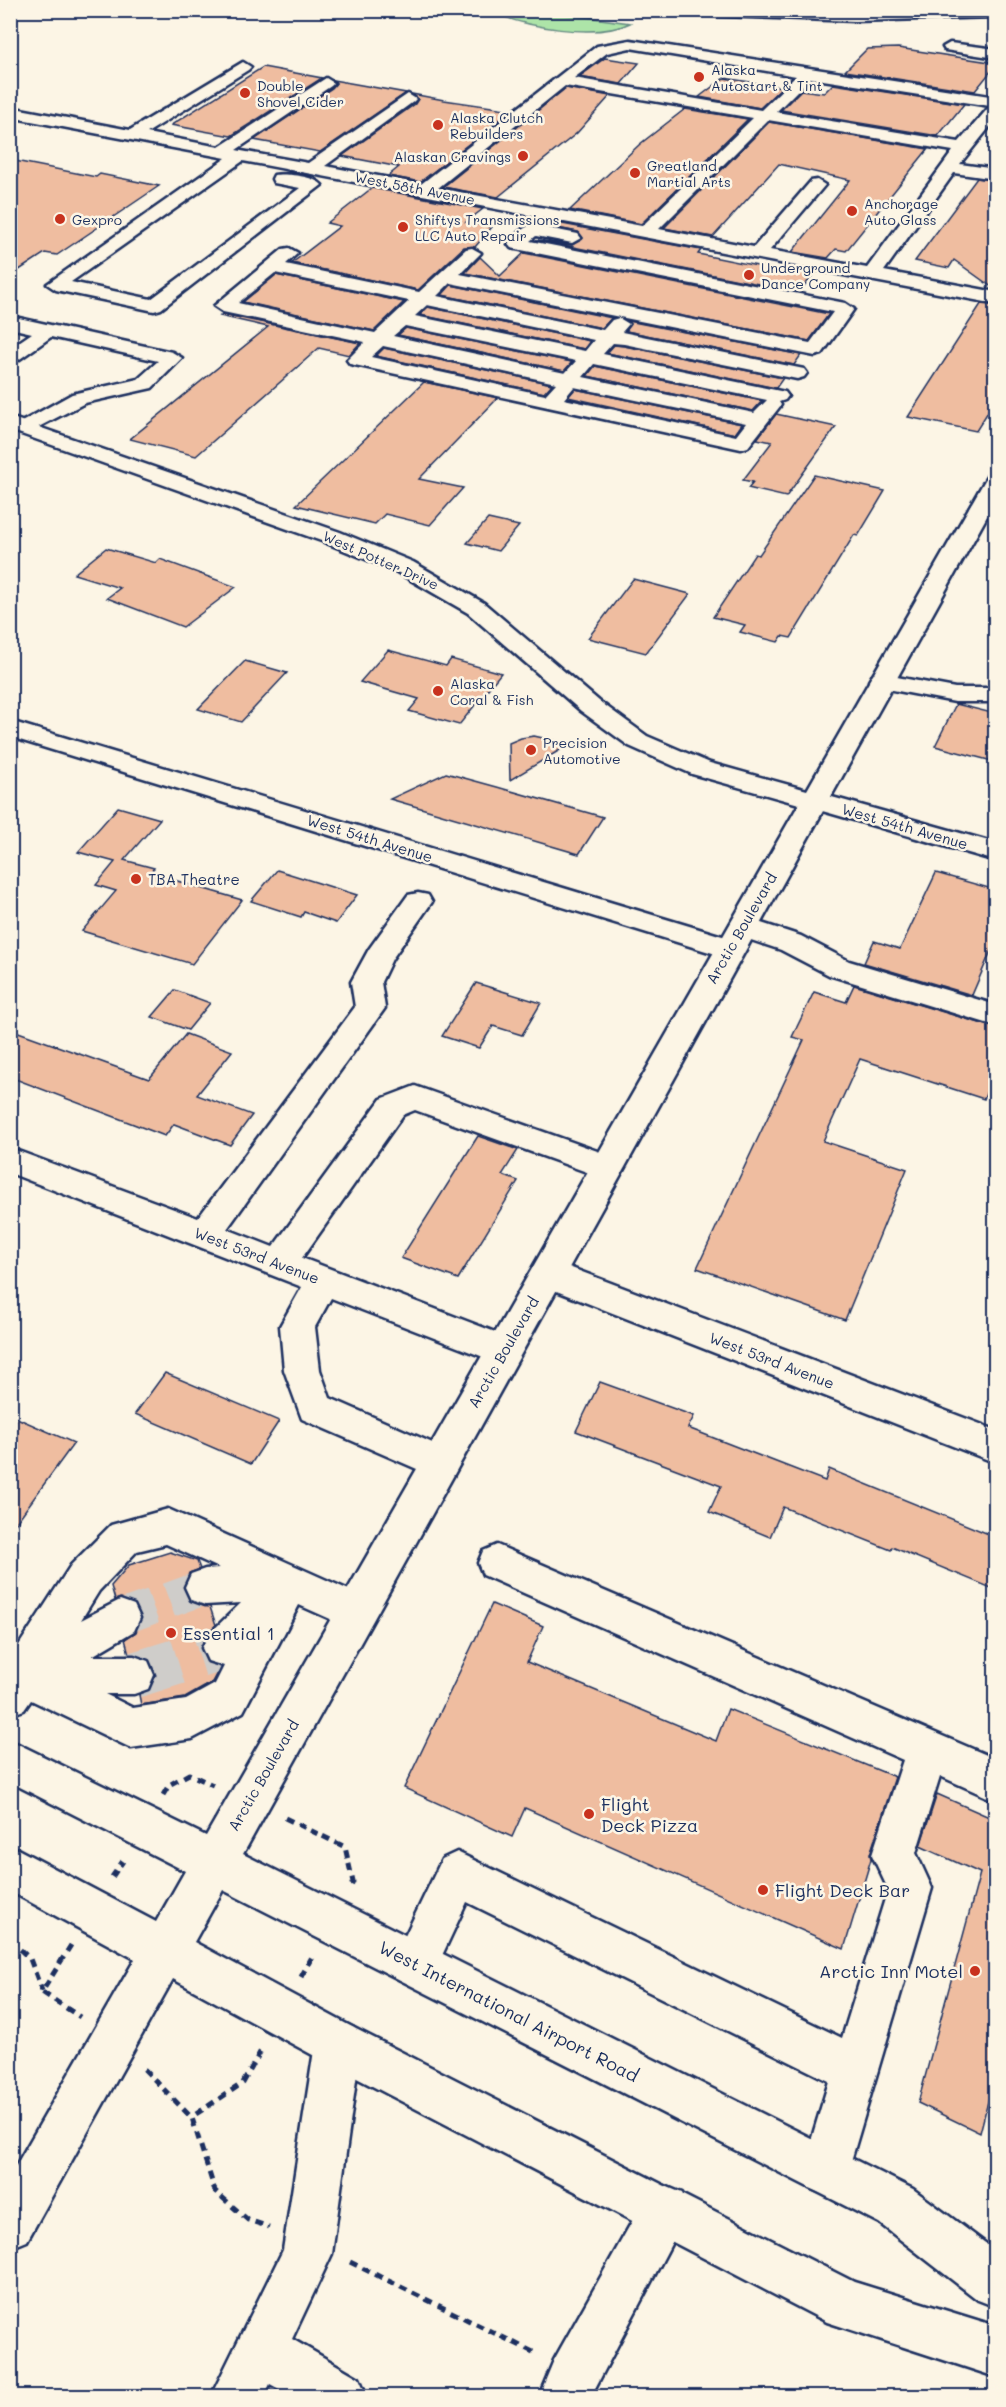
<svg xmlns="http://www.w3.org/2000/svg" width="1006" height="2407" viewBox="0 0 1006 2407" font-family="Mali,sans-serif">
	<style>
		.green { fill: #ade4a8; stroke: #648a83; stroke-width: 1.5 }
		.building { fill: #efbda0; stroke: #1b2f5e; stroke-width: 1.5 }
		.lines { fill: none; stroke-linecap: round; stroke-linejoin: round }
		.minor-tunnel-far1 { stroke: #cfcdca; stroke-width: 35; stroke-dasharray: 35 17; stroke-linecap: butt }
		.minor-tunnel { stroke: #cfcdca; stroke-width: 46; stroke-dasharray: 46 22; stroke-linecap: butt }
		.minor-casing { stroke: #1b2f5e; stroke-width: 5 }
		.major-casing { stroke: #1b2f5e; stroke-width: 5 }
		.path { stroke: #1b2f5e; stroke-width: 5; stroke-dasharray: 8 6; stroke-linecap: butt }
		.minor { fill: #fcf5e5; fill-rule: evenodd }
		.major { fill: #fcf5e5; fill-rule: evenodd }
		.poi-dot { fill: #c8321e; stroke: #fcf5e5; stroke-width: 2 }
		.labels { text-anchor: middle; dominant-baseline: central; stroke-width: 5; stroke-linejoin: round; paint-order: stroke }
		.far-poi-label { font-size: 14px; fill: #1b2f5e; stroke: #fcf5e5; text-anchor: start }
		.far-street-label { font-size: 14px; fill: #1b2f5e; stroke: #fcf5e5 }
		.street-label { font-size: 15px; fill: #1b2f5e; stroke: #fcf5e5 }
		.poi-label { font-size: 15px; fill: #1b2f5e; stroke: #fcf5e5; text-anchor: start }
		.near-poi-label { font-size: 18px; fill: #1b2f5e; stroke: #fcf5e5; text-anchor: start }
		.near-street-label { font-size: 18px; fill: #1b2f5e; stroke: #fcf5e5 }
	</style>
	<rect width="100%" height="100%" fill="#fcf5e5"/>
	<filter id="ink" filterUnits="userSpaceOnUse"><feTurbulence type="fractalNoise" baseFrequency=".0167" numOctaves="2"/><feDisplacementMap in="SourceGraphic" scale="12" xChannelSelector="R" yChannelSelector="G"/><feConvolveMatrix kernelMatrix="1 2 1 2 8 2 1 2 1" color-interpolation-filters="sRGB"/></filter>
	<g filter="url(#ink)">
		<path class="green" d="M490,11H540L630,23C596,40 524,27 490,11Z"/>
		<g class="building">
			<polygon points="898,48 996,63 996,65 975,91 845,71 867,49"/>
			<polygon points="605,58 639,63 621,84 579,77"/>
			<polygon points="263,67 322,78 231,136 171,125"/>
			<polygon points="724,78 782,87 760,108 699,97"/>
			<polygon points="333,80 406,93 320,152 254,140 332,88 336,83"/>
			<polygon points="833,84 964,104 938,136 781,110 801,90 824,93"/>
			<polygon points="566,88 610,96 577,133 498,197 443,187"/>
			<polygon points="412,94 444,100 512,110 420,182 388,176 399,167 342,156 415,104 418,99"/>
			<polygon points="685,109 748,119 641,224 570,210 640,144"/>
			<polygon points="769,122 928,149 846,251 836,249 828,258 792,252 850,180 779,164 713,237 664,228"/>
			<polygon points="10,160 96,177 100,174 159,186 57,255 45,253 10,276"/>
			<polygon points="977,178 996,181 996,290 954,260 949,268 915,261"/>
			<polygon points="372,188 483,209 466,222 492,227 475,247 464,247 418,290 292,263 340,226 327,223"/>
			<polygon points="557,223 701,250 698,254 777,270 781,266 816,272 799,292 538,240 572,245 583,238 578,232 552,227"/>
			<polygon points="524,253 829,314 809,341 465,273 480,257 500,276"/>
			<polygon points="276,275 404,302 374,331 243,302"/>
			<polygon points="451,285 612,318 602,328 442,295"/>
			<polygon points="981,304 996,306 996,399 976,431 908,417"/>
			<polygon points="428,307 590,341 584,349 420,315"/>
			<polygon points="222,314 360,343 349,355 319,348 196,456 130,439 268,327 220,316"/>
			<polygon points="628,321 801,355 794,365 626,331 631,324"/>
			<polygon points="406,328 572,362 564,371 398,335"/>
			<polygon points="614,345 624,346 783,378 776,388 607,353"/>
			<polygon points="384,348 552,384 544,393 376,356"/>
			<polygon points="595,366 762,401 753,411 587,376"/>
			<polygon points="424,382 498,398 419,479 463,488 430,525 385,514 375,524 296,505"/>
			<polygon points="575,389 742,424 735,434 568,397"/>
			<polygon points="776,414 836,427 786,497 748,488 753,482 743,480 772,442 757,439"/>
			<polygon points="814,475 885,491 858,536 854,535 791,638 782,636 778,642 740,632 745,625 713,617 755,554 759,555"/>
			<polygon points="488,519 519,526 498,551 467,543"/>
			<polygon points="106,548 156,563 160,559 236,587 183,627 107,598 120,588 74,574"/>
			<polygon points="633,579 690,594 646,653 588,638"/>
			<polygon points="388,650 446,666 451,659 501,673 459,725 409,711 419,699 360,682"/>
			<polygon points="245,661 287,673 241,722 198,709"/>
			<polygon points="956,704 996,714 996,762 935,746"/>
			<polygon points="534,736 570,744 510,780 509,743 521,738"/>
			<polygon points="446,773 497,787 603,817 579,854 390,799"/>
			<polygon points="118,807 160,819 124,860 154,868 150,873 242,900 192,964 82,931 116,891 96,885 115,862 78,852"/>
			<polygon points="277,870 357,895 336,923 304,912 301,917 251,901"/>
			<polygon points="936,873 996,890 996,939 972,995 864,963 874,941 900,949"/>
			<polygon points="476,983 541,1003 522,1035 493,1026 479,1048 442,1036"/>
			<polygon points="854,985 996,1028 996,1067 984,1099 860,1059 823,1141 907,1169 845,1320 697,1268 804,1040 792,1037 814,992 846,1002"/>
			<polygon points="175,990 210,1003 188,1030 152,1017"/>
			<polygon points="10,1029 149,1079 186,1034 232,1051 197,1095 252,1115 230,1145 174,1124 165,1136 10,1077"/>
			<polygon points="478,1136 518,1150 502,1175 518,1181 458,1279 401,1258"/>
			<polygon points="165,1373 279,1421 251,1464 135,1414"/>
			<polygon points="600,1382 694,1416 688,1428 825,1481 829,1469 996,1537 996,1590 892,1547 891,1550 783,1507 770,1537 709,1512 721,1486 576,1431"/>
			<polygon points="10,1415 74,1443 10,1531"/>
			<polygon points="170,1552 197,1561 200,1569 189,1573 183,1588 190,1602 210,1607 216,1625 206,1634 200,1649 206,1662 221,1667 213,1682 185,1698 141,1705 139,1695 150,1690 156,1674 149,1659 129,1654 125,1639 136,1632 142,1617 135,1603 121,1598 115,1600 111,1586 129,1565"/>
			<polygon points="492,1604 543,1626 527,1662 716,1741 728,1709 895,1777 870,1854 871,1859 844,1949 525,1808 512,1837 404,1788"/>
			<polygon points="937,1794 996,1820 996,2070 980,2133 918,2103 980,1873 920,1846"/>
		</g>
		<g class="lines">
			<polyline class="minor-tunnel-far1" points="120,1618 205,1587"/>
			<polyline class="minor-tunnel" points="134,1675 222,1648"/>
			<defs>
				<g id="minor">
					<path d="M630,40L996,97V119L960,164L996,169V179L954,173L884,271L996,292V304L243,161L71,282L151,299L300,188L274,183L272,179L274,175C285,173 315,176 322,185L161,309L154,311L56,290L47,284L226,158L10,117V107L130,130L243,62L251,67L248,70L147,133L219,147L326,78L334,83L331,86L236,150L308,163L408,94L416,99L413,102L325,166L421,184L597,46ZM630,48L796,76L761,110L574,78L607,53ZM810,78L990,106L959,142L776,112ZM565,86L753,118L642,226L438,188ZM768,120L953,151L867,268L770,250L825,185L817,180L811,181L754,247L659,229Z"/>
					<polygon points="950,43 996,49 996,58 945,50 943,47"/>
					<path d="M532,225L578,234L581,238L572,243L536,236L530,241L845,303L854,309L822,354L815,356L450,283L437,296L603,330L612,320L619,318L629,324L622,332L804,369L807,373L804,377L797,379L624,344L613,343L603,354L785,392L788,396L785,400L779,402L781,405L748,447L741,449L350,364L347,360L365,342L223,312L214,306L283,249L289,248L298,253L286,264L419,292L466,249L472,248L481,253L460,274L810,343L833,312L511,248L508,244C514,236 523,227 532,225ZM275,273L409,301L375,333L238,303ZM427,305L594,340L585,351L415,316ZM405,326L576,361L565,373L393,336ZM383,346L556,383L545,395L371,357ZM594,364L767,400L754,413L583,377ZM574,387L746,423L736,436L564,399Z"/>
					<polygon points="10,316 172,352 182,358 152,388 85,403 25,434 18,432 15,428 18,424 72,394 138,379 158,361 51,337 17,361 10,363 10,348 32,333 10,328"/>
					<polygon points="980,501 996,504 996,518 972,513 969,508 972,503"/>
					<polygon points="881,674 955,688 996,688 996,702 955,702 872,686 869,681 872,676"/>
					<polygon points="10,721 739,941 743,948 739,955 729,958 719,955 10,737"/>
					<polygon points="814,792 996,843 996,861 805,806 801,800 805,794"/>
					<polygon points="418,893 428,895 432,902 392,959 381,982 385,1008 227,1229 273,1247 381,1099 415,1086 617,1158 622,1167 617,1176 606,1179 415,1110 403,1115 302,1258 516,1340 522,1350 516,1360 504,1365 331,1298 315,1327 320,1370 330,1398 453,1452 459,1463 453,1474 440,1479 302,1419 284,1370 280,1326 302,1287 10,1173 10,1148 198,1218 355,1007 351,982 369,949 408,895"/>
					<polygon points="743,917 801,936 849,961 996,1005 996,1026 829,975 781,950 733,934 729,927 733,920"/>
					<polygon points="548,1259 996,1430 996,1463 536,1283 531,1273 536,1263"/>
					<path d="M168,1509L369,1599L375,1612L369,1625L355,1630L299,1605L243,1712L192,1739L131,1748L31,1700L24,1710L10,1715V1659L71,1565L111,1525ZM166,1544L219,1568L205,1569L191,1574L185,1587L191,1600L205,1605L241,1603L208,1635L202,1648L208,1661L224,1666L215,1684L186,1700L133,1708L105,1694H134L148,1689L154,1675L148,1661L134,1656H92L134,1631L140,1618L134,1605L120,1600L81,1620L99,1591L137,1551Z"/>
					<polygon points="497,1545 996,1759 996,1801 940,1776 916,1853 932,1888 843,2188 826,2195 809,2188 802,2171 829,2081 467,1902 431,1979 415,1986 399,1979 392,1963 442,1859 457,1852 842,2038 888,1889 872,1855 903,1760 483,1575 478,1563 483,1551"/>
					<polygon points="338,2021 354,2028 361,2044 332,2254 292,2339 359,2378 367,2396 292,2396 270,2384 264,2396 211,2396 283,2250 315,2044 322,2028"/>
					<polygon points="665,2186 682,2193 689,2210 591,2396 539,2396 554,2360 648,2193"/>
				</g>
				<g id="major">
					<polygon points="661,10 855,13 996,10 996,17 855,21 668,14"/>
					<polygon points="10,417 340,532 413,562 484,603 599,701 647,736 710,763 807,790 985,480 988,475 996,474 996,500 243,1854 913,2189 996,2251 996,2307 978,2300 879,2223 223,1890 194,1942 354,2028 854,2282 996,2326 996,2377 827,2322 322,2060 173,1979 27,2241 10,2248 10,2176 135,1959 10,1891 10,1845 156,1922 185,1871 10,1782 10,1740 206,1836 799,804 692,774 629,746 581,711 468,613 397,572 324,542 10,430"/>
				</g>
			</defs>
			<use href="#minor" class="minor-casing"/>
			<use href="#major" class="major-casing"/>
			<g class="path">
				<polyline points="163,1795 169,1785 189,1774 213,1785"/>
				<polyline points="285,1818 345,1847 353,1882 350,1888"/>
				<polyline points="112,1877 123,1861"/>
				<polyline points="10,1940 30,1959 42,1991"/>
				<polyline points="71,1945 42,1992 80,2017"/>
				<polyline points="301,1977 313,1955"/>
				<polyline points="144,2069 192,2118 215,2191 248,2220 269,2227"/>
				<polyline points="196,2114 243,2083 263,2047"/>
				<polyline points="350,2262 537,2354"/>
			</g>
			<use href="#minor" class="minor"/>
			<use href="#major" class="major"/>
		</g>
	</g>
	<g class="poi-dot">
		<circle cx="699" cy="77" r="6"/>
		<circle cx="245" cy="93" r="6"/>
		<circle cx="438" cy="125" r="6"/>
		<circle cx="523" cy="156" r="6"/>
		<circle cx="635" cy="173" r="6"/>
		<circle cx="852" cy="211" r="6"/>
		<circle cx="60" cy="219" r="6"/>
		<circle cx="403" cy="227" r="6"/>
		<circle cx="749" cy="275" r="6"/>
		<circle cx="438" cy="691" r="6"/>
		<circle cx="531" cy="750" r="6"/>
		<circle cx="136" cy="879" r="6"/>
		<circle cx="171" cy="1633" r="6"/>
		<circle cx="589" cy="1814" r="6"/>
		<circle cx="763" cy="1890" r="6"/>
		<circle cx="975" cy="1971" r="6"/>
	</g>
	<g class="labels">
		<g class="far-poi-label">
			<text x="711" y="69">Alaska<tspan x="711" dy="16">Autostart &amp; Tint</tspan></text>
			<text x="257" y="85">Double<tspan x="257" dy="16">Shovel Cider</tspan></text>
			<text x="450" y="117">Alaska Clutch<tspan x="450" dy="16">Rebuilders</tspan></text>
			<text x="511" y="156" text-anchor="end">Alaskan Cravings</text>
			<text x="647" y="165">Greatland<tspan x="647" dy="16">Martial Arts</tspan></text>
			<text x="864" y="203">Anchorage<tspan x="864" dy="16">Auto Glass</tspan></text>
			<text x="72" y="219">Gexpro</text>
			<text x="415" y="219">Shiftys Transmissions<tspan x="415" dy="16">LLC Auto Repair</tspan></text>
			<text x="761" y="267">Underground<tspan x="761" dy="16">Dance Company</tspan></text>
			<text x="450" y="683">Alaska<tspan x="450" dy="16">Coral &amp; Fish</tspan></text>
			<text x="543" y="742">Precision<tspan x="543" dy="16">Automotive</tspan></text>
		</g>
		<g class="far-street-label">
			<text transform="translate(415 188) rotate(11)">West 58th Avenue</text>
			<text transform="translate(381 560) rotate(24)">West Potter Drive</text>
		</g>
		<g class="street-label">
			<text transform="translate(905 826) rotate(16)">West 54th Avenue</text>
			<text transform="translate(370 838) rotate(17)">West 54th Avenue</text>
			<text transform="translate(741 928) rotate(-60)">Arctic Boulevard</text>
			<text transform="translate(257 1255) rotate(21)">West 53rd Avenue</text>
			<text transform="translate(503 1352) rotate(-60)">Arctic Boulevard</text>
			<text transform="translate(772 1360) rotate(21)">West 53rd Avenue</text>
			<text transform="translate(263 1775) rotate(-60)">Arctic Boulevard</text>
		</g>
		<g class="poi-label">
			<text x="148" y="879">TBA Theatre</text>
		</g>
		<g class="near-poi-label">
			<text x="183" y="1633">Essential 1</text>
			<text x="601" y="1804">Flight<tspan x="601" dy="21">Deck Pizza</tspan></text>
			<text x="775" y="1890">Flight Deck Bar</text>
			<text x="963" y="1971" text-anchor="end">Arctic Inn Motel</text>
		</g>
		<g class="near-street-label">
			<text transform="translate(509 2011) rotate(27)">West International Airport Road</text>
		</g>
	</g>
	<rect width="1006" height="2407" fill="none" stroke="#fcf5e5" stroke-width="36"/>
	<rect x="18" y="18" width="970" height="2371" fill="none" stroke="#1b2f5e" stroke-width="2" filter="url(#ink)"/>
</svg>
